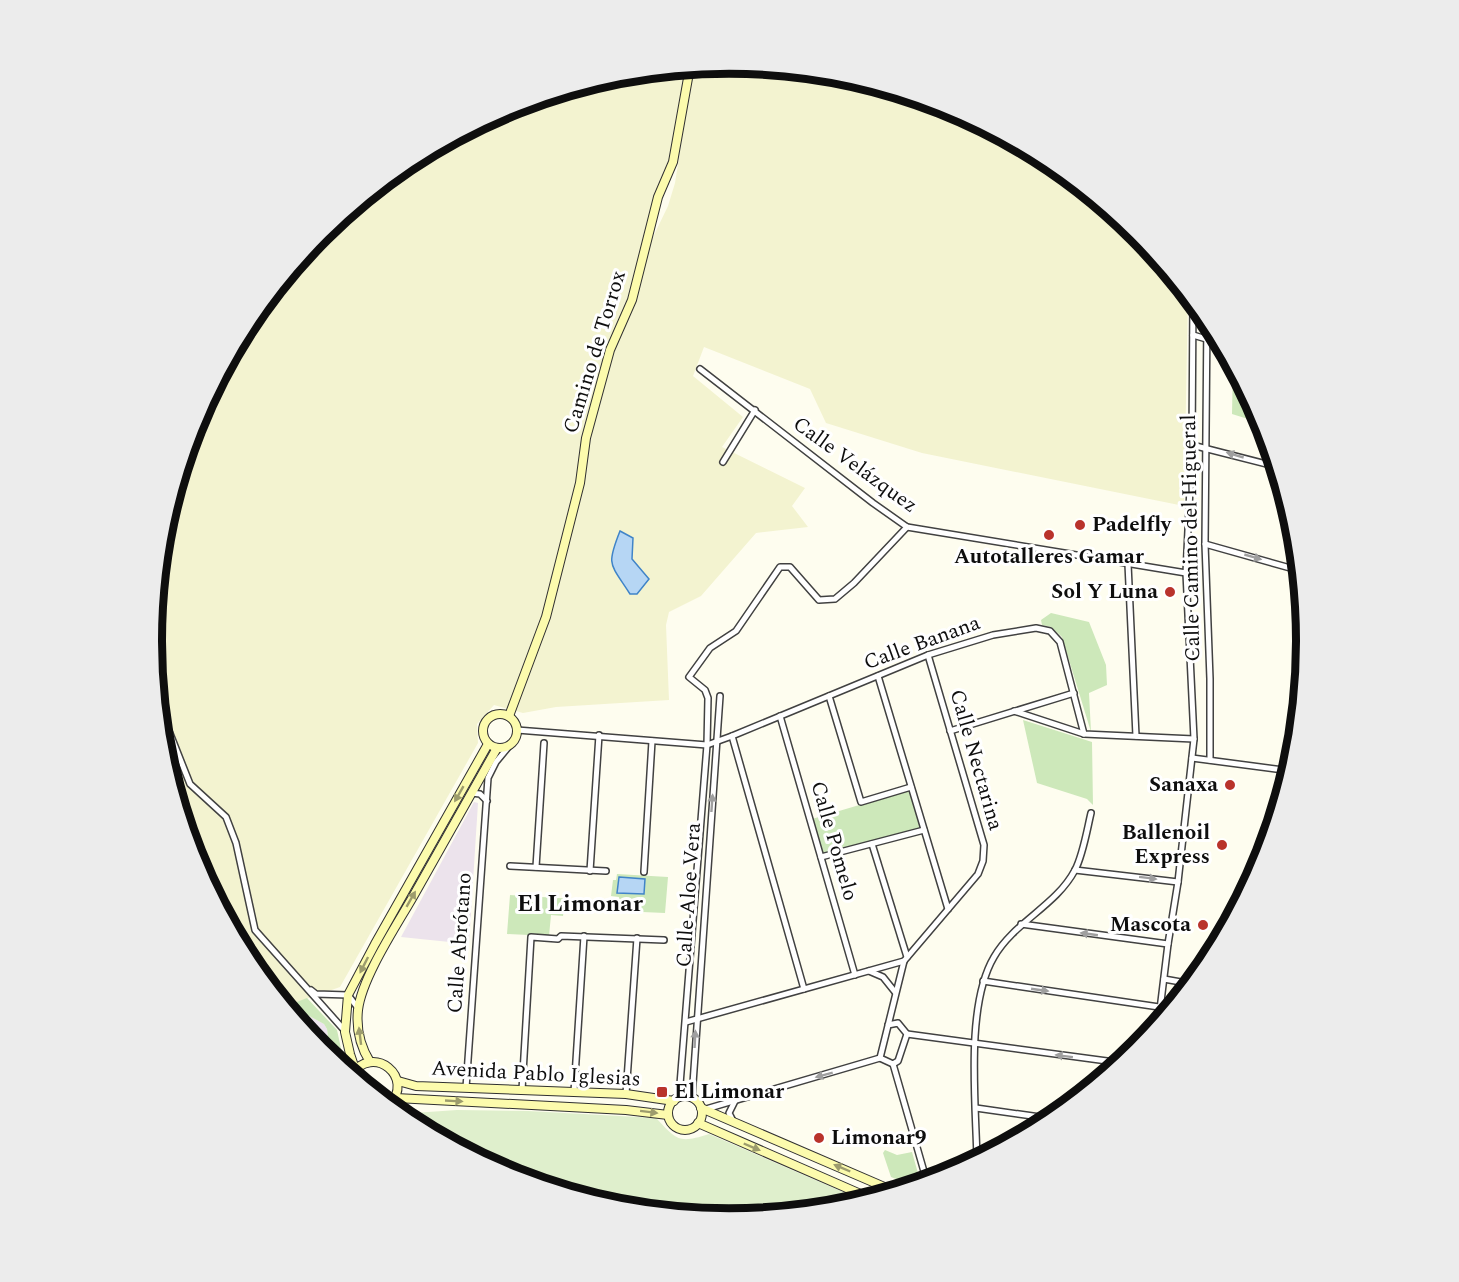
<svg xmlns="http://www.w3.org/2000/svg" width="1459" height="1282" viewBox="0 0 1459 1282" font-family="Spectral,serif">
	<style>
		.industrial { fill: #ece3ec }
		.farmland { fill: #f3f3d0 }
		.green { fill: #cde8ba }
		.pitch { fill: #dfefcc }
		.water { fill: #b6d6f4; stroke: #4084c8; stroke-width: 1.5 }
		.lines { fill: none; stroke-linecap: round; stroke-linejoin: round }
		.street-casing { stroke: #414141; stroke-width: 8 }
		.secondary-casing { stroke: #303030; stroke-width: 10 }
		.street { stroke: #fff; stroke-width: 5 }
		.secondary { stroke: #fcfbad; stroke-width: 8 }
		.oneway { fill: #9f9f9f }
		.oneway2 { fill: #9d9c6d }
		.poi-dot { fill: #b9332b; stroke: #fff; stroke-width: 2 }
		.labels { text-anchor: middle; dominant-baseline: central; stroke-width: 6; stroke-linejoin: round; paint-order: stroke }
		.street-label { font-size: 21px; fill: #0e0e0e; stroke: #fff }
		.poi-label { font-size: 21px; font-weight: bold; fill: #0e0e0e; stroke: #fff; text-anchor: end }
		.quarter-label { font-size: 24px; font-weight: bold; fill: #0e0e0e; stroke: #fff }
		.rim { fill: none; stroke: #0e0e0e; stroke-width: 8 }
	</style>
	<rect width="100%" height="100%" fill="#fefdef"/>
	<g class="industrial">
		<polygon points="474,802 478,803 469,944 401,937"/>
		<polygon points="289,1005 324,1024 327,1029 329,1044 325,1044 324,1052 288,1009"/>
	</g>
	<polygon class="farmland" points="730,63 843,74 951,107 1051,161 1138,233 1188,293 1184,506 922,453 826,423 810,389 704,347 693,376 743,417 722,447 805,488 792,506 808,527 756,533 701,596 669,612 666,625 669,700 556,707 523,713 494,705 477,724 478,743 340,987 289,1005 288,1009 249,962 195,862 163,753 152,641 163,528 196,419 249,320 321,232 409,160 509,107 617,74 690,67 673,162 641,262 668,206 675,183 693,67"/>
	<g class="green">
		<polygon points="1233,364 1264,420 1264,424 1232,414"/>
		<polygon points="1051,613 1089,622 1106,665 1107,685 1089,693 1091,732 1062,637 1051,627 1042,625 1041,620"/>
		<polygon points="1023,720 1092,742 1093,805 1087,799 1037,783"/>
		<polygon points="910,790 921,828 823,854 812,819"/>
		<polygon points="617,874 668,877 665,913 620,911 619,897 611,896 613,880 616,880"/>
		<polygon points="510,895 606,901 605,911 564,908 563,916 551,915 549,936 507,934"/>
		<polygon points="307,998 337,1030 342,1053 347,1064 346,1071 334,1060 333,1045 329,1044 327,1029 324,1024 289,1005"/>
		<polygon points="885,1150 897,1155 912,1152 921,1184 914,1186 891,1177 883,1153"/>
	</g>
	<path class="pitch" d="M457,1110L528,1111L656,1118C677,1140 678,1144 709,1134L864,1201L842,1208L729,1219L616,1208L508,1175L408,1121L399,1114Z"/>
	<g class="water">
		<path d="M620,531L633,538L632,559L649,579L637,594H630C610,563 606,566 620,531Z"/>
		<polygon points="619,877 645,879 644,894 617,893"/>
	</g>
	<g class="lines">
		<defs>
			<g id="street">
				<polyline points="1207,316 1205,544 1210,679 1210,760"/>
				<polyline points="1193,335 1223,344"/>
				<polyline points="700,369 873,503 907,527 1186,573"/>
				<polyline points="1192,445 1278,467"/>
				<polyline points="723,462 755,410"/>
				<polyline points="1205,544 1301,571"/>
				<polyline points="1128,564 1136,736"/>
				<polyline points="878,676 948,909"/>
				<polyline points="829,696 861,802 911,787"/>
				<polyline points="1014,711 1084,734 1194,739"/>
				<polyline points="780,716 855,975"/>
				<polyline points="159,720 169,731 190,784 226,817 236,843 255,930 345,1031"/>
				<polyline points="517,730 707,745 732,736 928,655 993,635 1036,628 1050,631 1060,642 1084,734"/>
				<polyline points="950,731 1074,693"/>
				<polyline points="732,736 804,989"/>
				<polyline points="1192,758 1291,771"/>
				<polyline points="1290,775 1299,731"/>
				<polyline points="471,793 480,794 487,801"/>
				<polyline points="872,844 907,957"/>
				<polyline points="821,857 924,830"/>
				<polyline points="510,866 606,871"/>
				<polyline points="536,867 544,743"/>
				<polyline points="1075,870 1178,882"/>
				<polyline points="590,871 599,735"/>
				<polyline points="644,872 652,741"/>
				<polyline points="1021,924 1168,944"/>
				<polyline points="869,971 883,977 895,992"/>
				<polyline points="1164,979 1192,984"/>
				<polyline points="983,981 1159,1007"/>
				<polyline points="311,990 316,994 348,995 358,1008"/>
				<polyline points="686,1022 904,961"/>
				<polyline points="888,1025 898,1023 907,1034 898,1061 893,1064 880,1058 904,961 978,874 983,861 984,845 928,655"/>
				<polyline points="1158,1026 1168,944 1178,882 1194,739 1186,573 1192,445 1193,298"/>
				<polyline points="907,1034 1122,1063"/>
				<polyline points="893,1064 927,1182"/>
				<polyline points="466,1088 488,778 496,762 510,745"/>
				<polyline points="522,1090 531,937 558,939 561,936 664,940"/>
				<polyline points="574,1092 584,936"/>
				<polyline points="626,1094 637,938"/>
				<polyline points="679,1097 707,745 708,698 705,690 689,677 710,648 736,631 780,567 790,567 819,600 835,599 854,583 907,527"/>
				<polyline points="692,1098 720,696"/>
				<polyline points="976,1108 1054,1119"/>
				<polyline points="706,1109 880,1058"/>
				<polyline points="733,1121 729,1113 735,1101"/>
				<path d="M977,1161C976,1104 965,1006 994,957C1014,922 1056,906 1075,870C1083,855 1087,830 1091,813"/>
			</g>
			<g id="secondary">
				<circle cx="500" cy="731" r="17"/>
				<polyline points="509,716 546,617 580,483 586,438 610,350 632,300 658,197 673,162 690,67"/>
				<path d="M370,1062C360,1046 356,1029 358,1010C362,977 397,925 414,895C442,846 469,797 497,748"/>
				<polyline points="355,1069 350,1054 345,1032 348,995 375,944 488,744"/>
				<path d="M351,1075C373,1043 416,1077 389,1106"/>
				<polyline points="398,1081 416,1086 626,1094 674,1101"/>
				<circle cx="685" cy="1113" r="17"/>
				<polyline points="396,1098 626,1110 668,1115"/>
				<polyline points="701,1108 896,1192"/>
				<polyline points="698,1123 872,1199"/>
			</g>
		</defs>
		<use href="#street" class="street-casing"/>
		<use href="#secondary" class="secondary-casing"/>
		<use href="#street" class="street"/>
		<use href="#secondary" class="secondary"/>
	</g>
	<defs><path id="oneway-solid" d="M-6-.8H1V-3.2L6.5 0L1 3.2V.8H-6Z" transform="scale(1.5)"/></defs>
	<g class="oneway">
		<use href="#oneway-solid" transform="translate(1235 455) rotate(-164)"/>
		<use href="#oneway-solid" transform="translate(1253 557) rotate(16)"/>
		<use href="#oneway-solid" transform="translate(712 803) rotate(-86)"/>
		<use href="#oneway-solid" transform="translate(1148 878) rotate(7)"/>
		<use href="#oneway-solid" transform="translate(1089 934) rotate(-172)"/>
		<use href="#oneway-solid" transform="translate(1040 990) rotate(8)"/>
		<use href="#oneway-solid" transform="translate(695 1039) rotate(-87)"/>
		<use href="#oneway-solid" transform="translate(1064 1056) rotate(-173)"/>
		<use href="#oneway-solid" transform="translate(824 1075) rotate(165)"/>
	</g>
	<g class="oneway2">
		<use href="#oneway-solid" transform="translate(459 794) rotate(120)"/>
		<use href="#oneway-solid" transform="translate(411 899) rotate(-60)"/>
		<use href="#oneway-solid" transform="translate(364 965) rotate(117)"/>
		<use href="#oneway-solid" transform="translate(360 1036) rotate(-97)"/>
		<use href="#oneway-solid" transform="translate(454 1101) rotate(3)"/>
		<use href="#oneway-solid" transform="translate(649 1112) rotate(7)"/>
		<use href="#oneway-solid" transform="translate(752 1147) rotate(23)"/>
		<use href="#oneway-solid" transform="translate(842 1168) rotate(-157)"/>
	</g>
	<g class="poi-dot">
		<circle cx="1080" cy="525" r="6"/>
		<circle cx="1049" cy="535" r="6"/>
		<circle cx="1170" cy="592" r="6"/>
		<circle cx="1230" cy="785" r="6"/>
		<circle cx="1222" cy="845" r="6"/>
		<circle cx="1203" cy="925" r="6"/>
		<rect x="656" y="1086" width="12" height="12" rx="3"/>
		<circle cx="819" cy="1138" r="6"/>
	</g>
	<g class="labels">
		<g class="street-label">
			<text transform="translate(595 352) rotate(-73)">Camino de Torrox</text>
			<text transform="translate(855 465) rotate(36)">Calle Velázquez</text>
			<text transform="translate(1191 538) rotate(-91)">Calle Camino del Higueral</text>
			<text transform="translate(922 643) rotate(-20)">Calle Banana</text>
			<text transform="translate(976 760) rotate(74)">Calle Nectarina</text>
			<text transform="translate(834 841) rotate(74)">Calle Pomelo</text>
			<text transform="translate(689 895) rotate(-86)">Calle Aloe Vera</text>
			<text transform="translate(460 943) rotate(-86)">Calle Abrótano</text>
			<text transform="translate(536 1074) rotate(3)">Avenida Pablo Iglesias</text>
		</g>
		<g class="poi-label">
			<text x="1092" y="525" text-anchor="start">Padelfly</text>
			<text x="1049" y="557" text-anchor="middle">Autotalleres Gamar</text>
			<text x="1158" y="592">Sol Y Luna</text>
			<text x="1218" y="785">Sanaxa</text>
			<text x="1210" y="833">Ballenoil<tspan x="1210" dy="24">Express</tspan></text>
			<text x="1191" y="925">Mascota</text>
			<text x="674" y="1092" text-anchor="start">El Limonar</text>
			<text x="831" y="1138" text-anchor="start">Limonar9</text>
		</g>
		<g class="quarter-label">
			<text x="580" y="904">El Limonar</text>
		</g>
	</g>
	<path d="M0 0H1459V1282H0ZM162 641a567 567 0 1 1 1134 0a567 567 0 1 1-1134 0Z" fill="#ececec" fill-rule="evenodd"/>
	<path class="rim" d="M162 641a567 567 0 1 1 1134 0a567 567 0 1 1-1134 0Z"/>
</svg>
